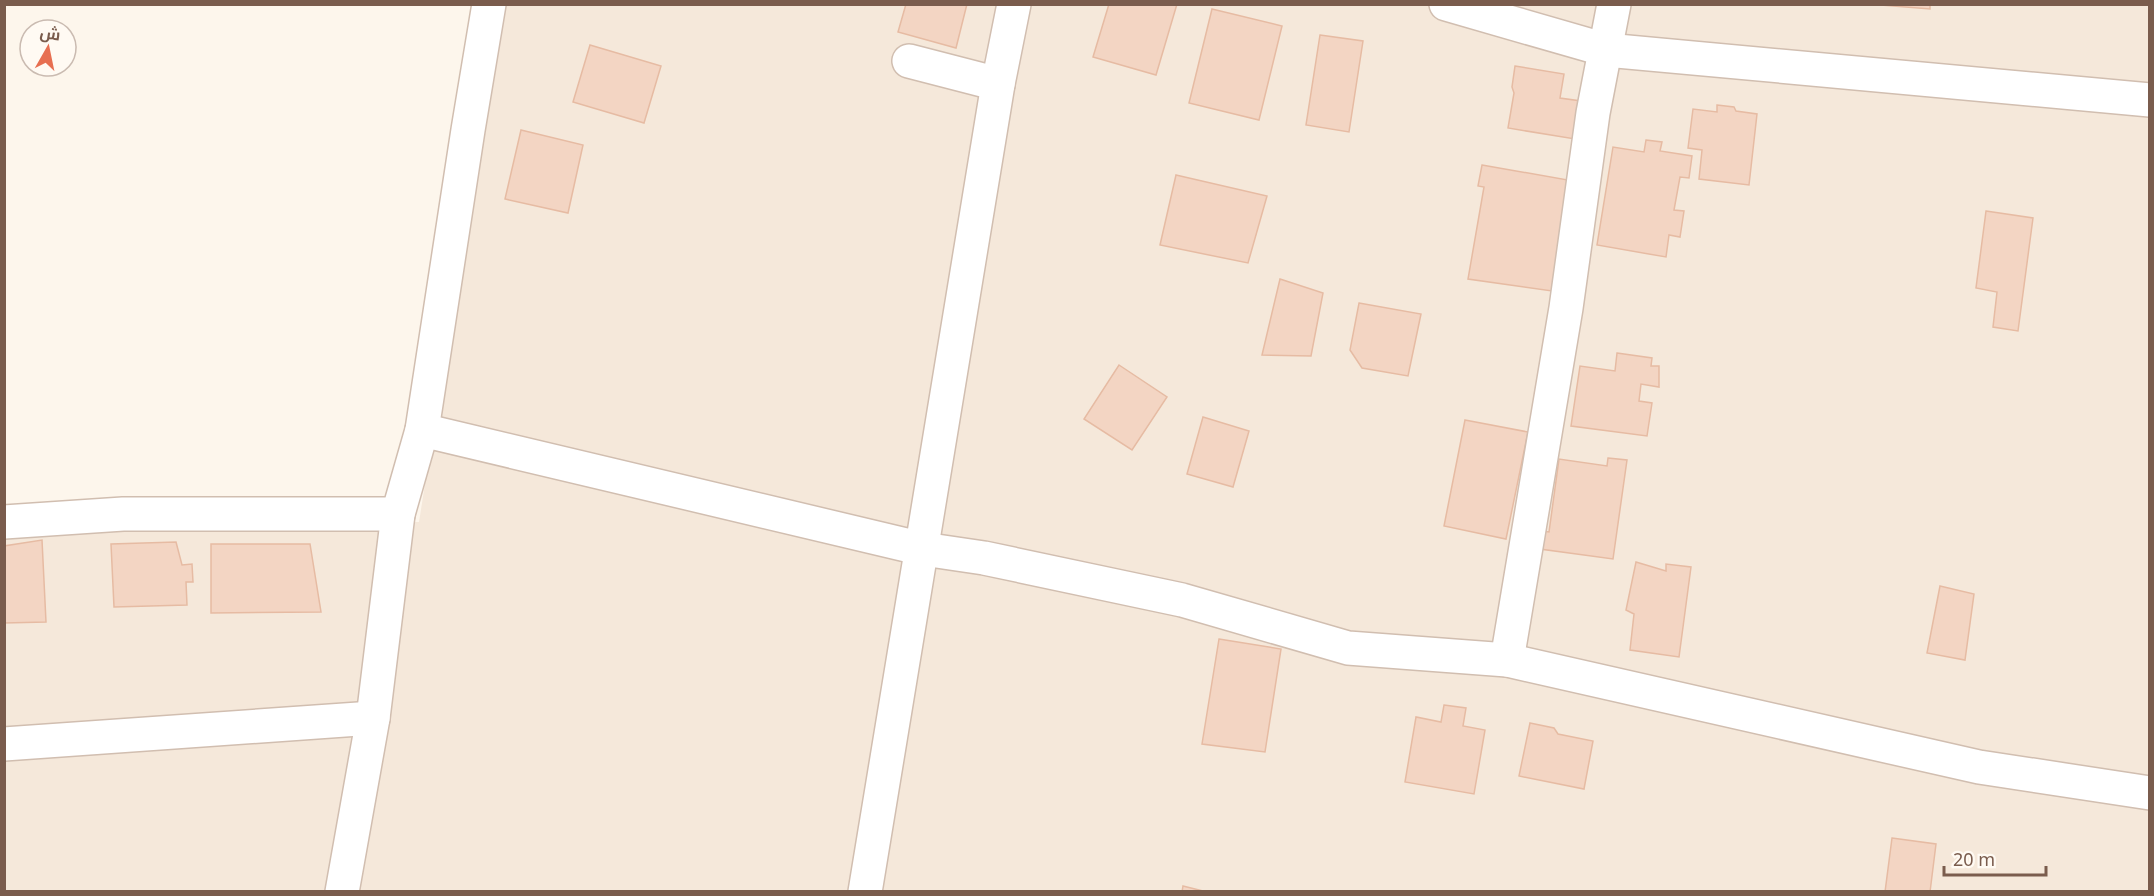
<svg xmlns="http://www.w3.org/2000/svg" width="2154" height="896" viewBox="0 0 2154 896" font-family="'Noto Sans',Cairo,sans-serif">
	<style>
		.residential { fill: #f5e8da }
		.building { fill: #f3d5c3; stroke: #e6bba3; stroke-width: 1.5 }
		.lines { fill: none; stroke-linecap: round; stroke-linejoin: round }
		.minor-casing { stroke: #d1beb0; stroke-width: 36 }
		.minor { stroke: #fff; stroke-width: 33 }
	</style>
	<rect width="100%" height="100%" fill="#fdf6ec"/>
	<polygon class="residential" points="501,5 2149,5 2149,891 5,892 5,515 419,522"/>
	<g class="building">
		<polygon points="906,4 967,4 956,48 898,32"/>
		<polygon points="1109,4 1177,4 1156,75 1093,57"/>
		<polygon points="1868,4 1930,4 1930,9"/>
		<polygon points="1212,9 1282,26 1259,120 1189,103"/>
		<polygon points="1320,35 1363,41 1349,132 1306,125"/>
		<polygon points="590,45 661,66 644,123 573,102"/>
		<polygon points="1515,66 1564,74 1560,98 1581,101 1575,139 1508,128 1514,93 1512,87"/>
		<polygon points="1717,105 1734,107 1736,111 1757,114 1749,185 1699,179 1702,150 1688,148 1693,109 1717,112"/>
		<polygon points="521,130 583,145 568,213 505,199"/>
		<polygon points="1646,140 1662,142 1660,151 1692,156 1689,178 1680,177 1674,210 1684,211 1680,237 1669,235 1666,257 1597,245 1613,147 1644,152"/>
		<polygon points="1482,165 1568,180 1552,291 1468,279 1484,187 1478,186"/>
		<polygon points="1176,175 1267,196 1248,263 1160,245"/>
		<polygon points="1986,211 2033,218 2018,331 1993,327 1997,292 1976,288"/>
		<polygon points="1280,279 1323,293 1311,356 1262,355"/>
		<polygon points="1359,303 1421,314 1408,376 1362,368 1350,350"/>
		<polygon points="1617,353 1652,358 1651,366 1659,366 1659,387 1641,384 1639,401 1652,403 1647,436 1571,426 1580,366 1615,371"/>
		<polygon points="1119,365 1167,397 1132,450 1084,419"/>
		<polygon points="1203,417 1249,431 1233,487 1187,474"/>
		<polygon points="1465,420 1528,432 1506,539 1444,526"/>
		<polygon points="1608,458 1627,460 1613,559 1540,549 1542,531 1549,532 1559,459 1607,466"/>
		<polygon points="42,540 46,622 4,623 4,546"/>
		<polygon points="176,542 182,565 192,564 193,582 186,582 187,605 114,607 111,544"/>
		<polygon points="211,544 310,544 321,612 211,613"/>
		<polygon points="1636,562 1666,571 1666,564 1691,567 1679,657 1630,650 1634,614 1626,610"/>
		<polygon points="1940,586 1974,594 1965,660 1927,653"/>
		<polygon points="1219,639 1281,649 1265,752 1202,744"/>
		<polygon points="1444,705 1466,708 1463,726 1485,730 1474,794 1405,782 1416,717 1441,722"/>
		<polygon points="1530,723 1554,728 1558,734 1593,741 1584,789 1519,776"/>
		<polygon points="1892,838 1936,844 1930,892 1885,892"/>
		<polygon points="1183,886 1207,892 1182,892"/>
	</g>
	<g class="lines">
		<defs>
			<g id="minor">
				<polyline points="1446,4 1606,50 2150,100"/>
				<polyline points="909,61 998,84"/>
				<polyline points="422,430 923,549 984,558 1182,600 1348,648 1507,660 1979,767 2150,793"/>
				<polyline points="4,522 123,514 398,514"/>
				<polyline points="1507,660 1566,308 1593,113 1614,4"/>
				<polyline points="4,744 373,718"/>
				<polyline points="342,892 373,718 398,514 422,430 468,130 489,4"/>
				<polyline points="865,892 998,84 1014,4"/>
			</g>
		</defs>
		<use href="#minor" class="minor-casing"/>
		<use href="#minor" class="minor"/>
	</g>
	<rect width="2154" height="896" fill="none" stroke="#7a5c4d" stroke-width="12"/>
	<g transform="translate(48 48) rotate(9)"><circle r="28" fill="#fffaf3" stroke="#cabbb1" stroke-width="1.5"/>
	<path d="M0-4.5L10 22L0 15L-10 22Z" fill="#e76f51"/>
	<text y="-9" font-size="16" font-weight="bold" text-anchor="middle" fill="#7a5c4d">ش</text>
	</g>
	<path d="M1944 866v9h102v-9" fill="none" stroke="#7a5c4d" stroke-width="3"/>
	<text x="1953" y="866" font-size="18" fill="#7a5c4d" stroke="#fffaf3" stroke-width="4.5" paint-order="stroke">20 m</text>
</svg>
